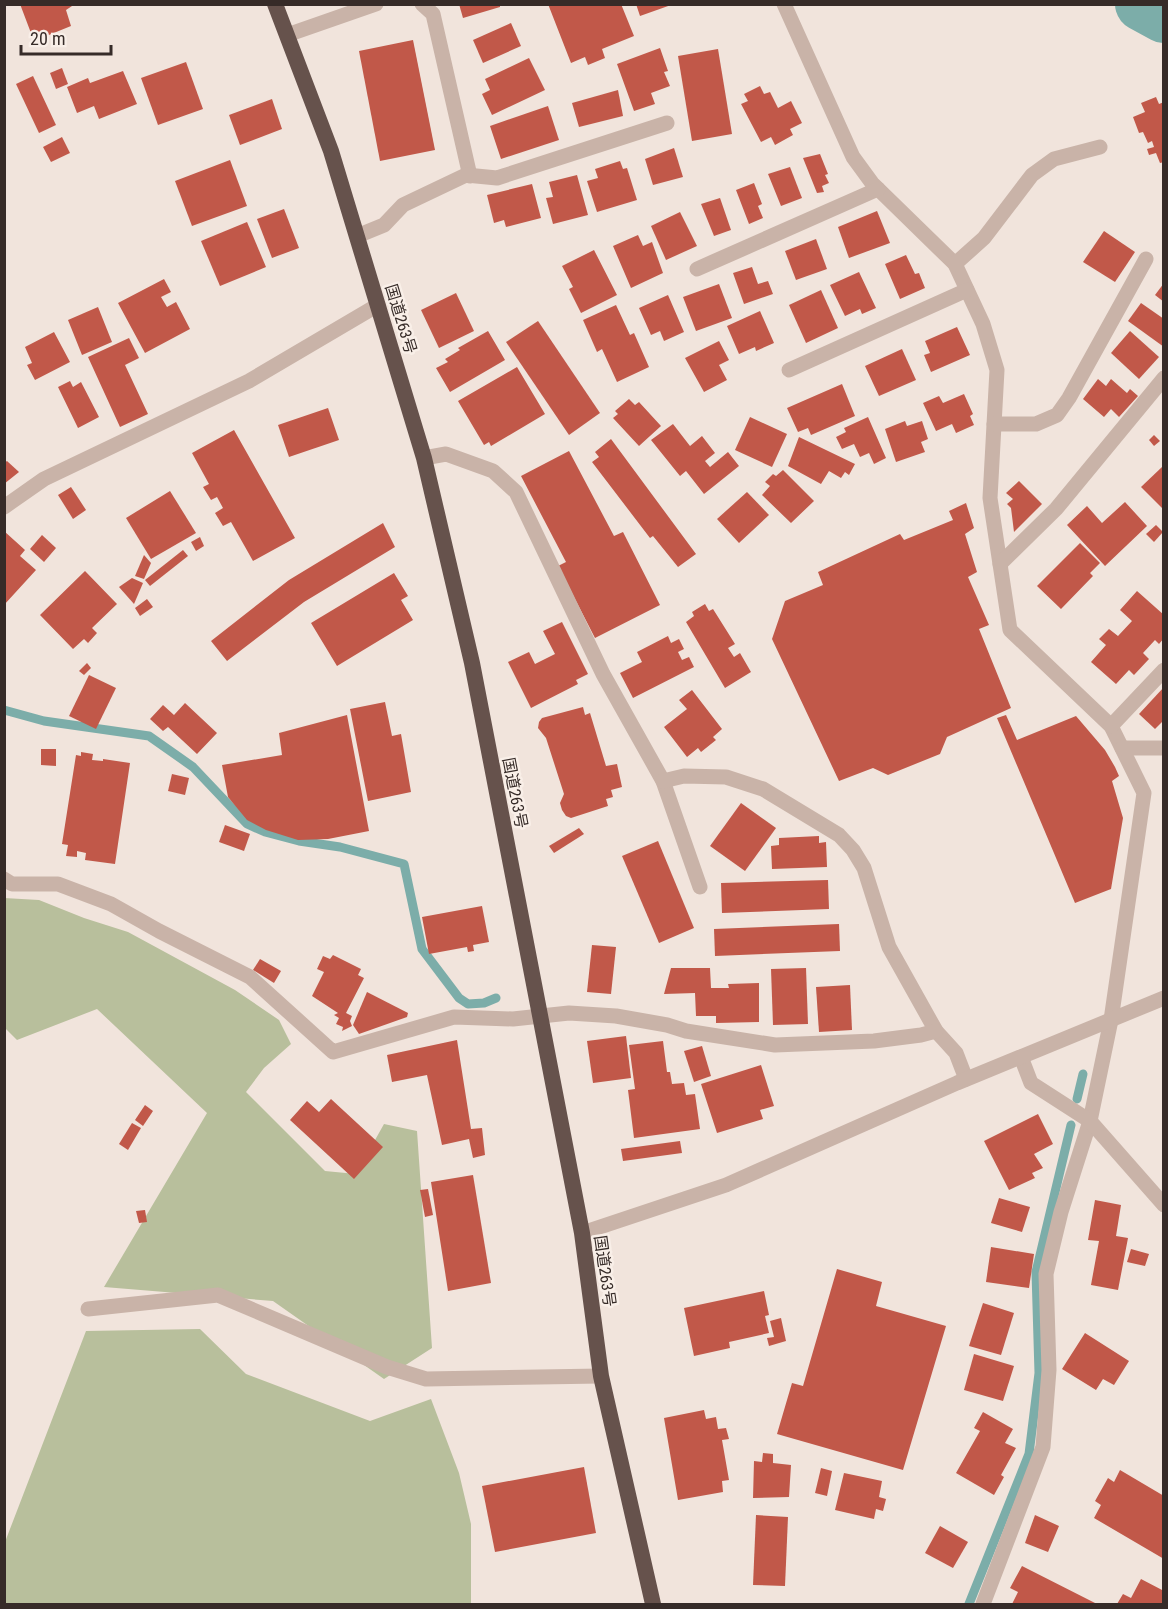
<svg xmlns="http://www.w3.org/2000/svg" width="1168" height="1609" viewBox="0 0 1168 1609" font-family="'Roboto Condensed','Noto Sans JP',sans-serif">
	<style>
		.green { fill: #b8bf9c }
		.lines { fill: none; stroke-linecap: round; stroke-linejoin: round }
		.stream { stroke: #7cada9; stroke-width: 9 }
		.river { stroke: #7cada9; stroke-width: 54 }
		.building { fill: #c15849 }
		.minor { stroke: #c9b3a8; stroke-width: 15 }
		.tertiary { stroke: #c9b3a8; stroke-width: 15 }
		.trunk { stroke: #66524c; stroke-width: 16 }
		.labels { text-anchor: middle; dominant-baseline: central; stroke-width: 5; stroke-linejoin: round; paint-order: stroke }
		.street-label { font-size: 16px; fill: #362b28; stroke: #f9efe8 }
	</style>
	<rect width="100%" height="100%" fill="#f1e4dc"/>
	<g class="green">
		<polygon points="4,898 39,900 84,918 128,932 235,990 279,1020 291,1044 264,1068 246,1092 325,1171 356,1174 384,1124 417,1131 432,1348 384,1379 273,1301 104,1287 207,1113 97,1009 17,1040 5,1028"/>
		<polygon points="200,1329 246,1374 370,1421 431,1399 459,1473 471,1524 471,1604 5,1604 5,1542 86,1331"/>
	</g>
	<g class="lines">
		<g class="stream">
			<polyline points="4,710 44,721 149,736 193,767 247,824 265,832 299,841 340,847 404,864 422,949 459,998 468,1004 484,1003 496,998"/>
			<polyline points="1077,1099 1083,1074"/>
			<polyline points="969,1604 1029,1454 1039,1373 1036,1272 1071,1125"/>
		</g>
		<polyline class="river" points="1142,4 1164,16"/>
	</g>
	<g class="building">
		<polygon points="20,4 75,4 66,10 71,26 34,41"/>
		<polygon points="459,4 500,4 500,7 463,18"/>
		<polygon points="548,4 621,4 634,36 602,49 605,58 588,65 585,57 571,63"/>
		<polygon points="636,4 671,4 671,5 640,16"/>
		<polygon points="511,23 521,46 483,63 473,40"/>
		<polygon points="413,40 435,150 380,161 359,51"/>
		<polygon points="660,48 668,71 664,72 670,86 651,93 655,104 634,111 617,64"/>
		<polygon points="718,49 732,134 692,141 678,56"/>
		<polygon points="529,58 545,90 492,115 482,94 490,90 485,79"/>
		<polygon points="186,62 203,109 158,125 141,78"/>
		<polygon points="62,68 68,84 56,89 50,73"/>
		<polygon points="123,71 137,104 99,119 94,106 77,113 67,87 88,78 90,83"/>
		<polygon points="33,76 56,125 39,133 16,84"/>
		<polygon points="760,86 764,94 770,92 778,108 791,101 802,123 790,129 793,135 775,145 771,137 761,142 741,104 748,101 744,94"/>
		<polygon points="618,90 623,116 579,127 572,103"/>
		<polygon points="1156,97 1159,104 1164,102 1164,162 1160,163 1156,153 1149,155 1147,149 1154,147 1152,141 1148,143 1143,132 1139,133 1133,117 1145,112 1141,103"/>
		<polygon points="272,99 282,129 240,145 229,115"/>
		<polygon points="548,106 559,140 501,159 490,126"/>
		<polygon points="62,137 70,153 51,162 43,147"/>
		<polygon points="674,148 683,177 653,185 645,159"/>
		<polygon points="820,154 828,174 825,175 829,183 822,186 824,192 817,193 803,158"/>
		<polygon points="230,160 247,206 192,226 175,181"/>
		<polygon points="620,161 623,169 627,168 637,200 597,212 587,181 598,178 595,169"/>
		<polygon points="790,167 802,198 781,206 768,174"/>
		<polygon points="577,175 588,215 553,224 546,198 553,197 549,182"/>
		<polygon points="754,183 762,204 758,206 763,218 749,224 736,190"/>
		<polygon points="532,184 541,218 506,227 504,220 494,223 487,195"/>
		<polygon points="720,198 731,230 714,236 701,204"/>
		<polygon points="284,209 299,248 272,258 257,219"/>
		<polygon points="877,211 890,243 849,258 838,227"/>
		<polygon points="680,212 697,246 666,260 651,226"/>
		<polygon points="247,222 266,267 220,286 201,241"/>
		<polygon points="1104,231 1135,252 1115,282 1083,262"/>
		<polygon points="638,235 643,246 652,242 663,273 631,288 613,246"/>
		<polygon points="816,239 827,269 796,280 785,251"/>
		<polygon points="594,250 617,295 581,313 569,289 573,287 562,266"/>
		<polygon points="906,255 915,274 919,273 925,288 900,299 885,264"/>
		<polygon points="752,267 758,284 768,281 773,294 744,304 733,273"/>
		<polygon points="859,272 876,308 862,314 860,309 845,316 830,285"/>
		<polygon points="164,279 171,292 161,297 167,307 176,302 190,329 145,353 118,303"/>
		<polygon points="1164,283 1164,302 1155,295"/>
		<polygon points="719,284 732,318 696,331 683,297"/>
		<polygon points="821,290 838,328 806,343 789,305"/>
		<polygon points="456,293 474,331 439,348 421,310"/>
		<polygon points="668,295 684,332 664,341 660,331 651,335 639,308"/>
		<polygon points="1141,303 1164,319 1164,347 1128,321"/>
		<polygon points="616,305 630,335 634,333 649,367 617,382 602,349 597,352 583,320"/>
		<polygon points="98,307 112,342 82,355 68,320"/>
		<polygon points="760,311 774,343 756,351 755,347 739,354 727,326"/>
		<polygon points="538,321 600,413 569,435 506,342"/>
		<polygon points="957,327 970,355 931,372 924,355 930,353 925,341"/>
		<polygon points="488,331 505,360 450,392 436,368 448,362 445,359 460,350 458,348"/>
		<polygon points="1130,331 1159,357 1139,379 1111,353"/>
		<polygon points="54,332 70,362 35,380 27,365 32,363 25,347"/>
		<polygon points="129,338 139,358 125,365 148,414 120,427 88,357"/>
		<polygon points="719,341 729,360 719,365 727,380 704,392 685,358"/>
		<polygon points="902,349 916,380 879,396 865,366"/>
		<polygon points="517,367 545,414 491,446 489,442 484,445 458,401"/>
		<polygon points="1098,379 1106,386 1111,379 1127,393 1130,389 1138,396 1119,417 1111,409 1104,417 1083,399"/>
		<polygon points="70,381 73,387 81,382 99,417 78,428 58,387"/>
		<polygon points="842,384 855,416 811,435 808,428 798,432 787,408"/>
		<polygon points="964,394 973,414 970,416 974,425 956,433 952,424 936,431 923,403 939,396 943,403"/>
		<polygon points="629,399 635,405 639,402 661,426 639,446 613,418 618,414 615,411"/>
		<polygon points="328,408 339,440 289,457 278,425"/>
		<polygon points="750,417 787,434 772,467 735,450"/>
		<polygon points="868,417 886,458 874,464 869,453 860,457 854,444 842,449 836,437 846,432 844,428"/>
		<polygon points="905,421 907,426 922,421 928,439 921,442 925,452 896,462 885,429"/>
		<polygon points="673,424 690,446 702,436 715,453 705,461 710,467 728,452 739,466 704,494 686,471 680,476 651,440"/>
		<polygon points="234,430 295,538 253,561 231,522 223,526 215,513 223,508 217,497 211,500 203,487 209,484 192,453"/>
		<polygon points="1154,435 1160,441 1154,446 1149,440"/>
		<polygon points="799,437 855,464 849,475 845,472 841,478 829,471 821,484 788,466"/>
		<polygon points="611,439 696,554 678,567 653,536 650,538 592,462 599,457 595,452"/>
		<polygon points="569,451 614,536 623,532 660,605 595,638 558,566 566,562 521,476"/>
		<polygon points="7,461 19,472 4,484 4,463"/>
		<polygon points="1162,467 1164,469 1164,510 1141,487"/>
		<polygon points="783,470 814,501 791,523 762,495 770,486 765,482 773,474 776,476"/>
		<polygon points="1019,481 1042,504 1014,532 1011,508 1007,504 1013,499 1006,493"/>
		<polygon points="71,487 86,510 73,519 58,495"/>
		<polygon points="170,491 196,533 151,559 126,518"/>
		<polygon points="747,492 769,515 739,543 717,519"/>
		<polygon points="1125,502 1147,526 1105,566 1067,525 1087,506 1102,523"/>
		<polygon points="966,503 974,528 965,534 977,572 968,577 989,625 979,629 1011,708 947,737 940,754 888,775 873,768 839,781 772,639 785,601 823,585 818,572 900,534 904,540 953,520 949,511"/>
		<polygon points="383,523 395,547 304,602 227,661 211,641 289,580"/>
		<polygon points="1156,525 1163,532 1154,542 1146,534"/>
		<polygon points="4,531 25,550 20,556 36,570 4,605"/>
		<polygon points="42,535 56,548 44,562 30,549"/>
		<polygon points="200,537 204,546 196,551 191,542"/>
		<polygon points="1080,543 1100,563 1090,573 1093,576 1061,609 1037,586"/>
		<polygon points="183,550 188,556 150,586 145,580"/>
		<polygon points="144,555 151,563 144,579 135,576"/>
		<polygon points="85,571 117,604 92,628 97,633 88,643 84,639 73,649 40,615"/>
		<polygon points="394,573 408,596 401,600 413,620 337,666 311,623"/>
		<polygon points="132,578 143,583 134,604 119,587"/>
		<polygon points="1137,591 1164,615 1164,638 1159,644 1155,640 1143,653 1149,659 1134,675 1129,670 1116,684 1091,662 1106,645 1099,639 1109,629 1118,636 1132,621 1120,610"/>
		<polygon points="147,599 153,607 140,616 135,608"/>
		<polygon points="705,604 709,611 713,609 735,644 728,648 734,657 740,653 751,672 725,688 686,622 694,616 692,612"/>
		<polygon points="562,622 588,674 576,680 578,684 531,708 508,662 529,652 535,664 555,654 543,631"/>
		<polygon points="668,636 671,643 679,639 684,649 678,652 682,660 689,657 694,667 633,698 620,673 642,662 637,652"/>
		<polygon points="87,663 91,668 84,675 79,671"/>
		<polygon points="89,675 116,688 96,729 69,716"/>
		<polygon points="1164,687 1164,720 1155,729 1139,714"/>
		<polygon points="692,690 722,729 713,737 716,740 701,752 698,748 687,757 664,727 687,709 679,700"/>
		<polygon points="385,702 392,736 401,734 411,792 368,801 350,709"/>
		<polygon points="185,703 217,733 197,754 168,727 163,731 150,719 163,705 174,715"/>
		<polygon points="583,707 585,715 590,713 606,766 617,764 622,787 611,790 613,797 606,799 608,806 571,818 566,816 562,810 560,803 564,794 546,738 538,728 539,722 542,718"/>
		<polygon points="347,715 369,831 328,839 298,840 266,830 247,820 228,797 222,765 282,755 279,733"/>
		<polygon points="1006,715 1017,740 1076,716 1105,750 1115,767 1119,776 1112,781 1123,818 1111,889 1075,903 997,718"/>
		<polygon points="41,749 56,749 56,766 41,765"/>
		<polygon points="81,752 93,754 92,760 103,761 103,759 130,763 115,864 85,860 86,853 77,851 77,857 66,856 68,845 62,844 76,755 81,756"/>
		<polygon points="172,774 189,778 185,795 168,791"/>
		<polygon points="741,803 776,828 745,871 710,846"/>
		<polygon points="225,825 250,834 244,851 219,842"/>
		<polygon points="579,828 584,834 554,853 549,846"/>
		<polygon points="819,836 819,843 826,842 827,867 772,869 771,846 779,845 779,838"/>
		<polygon points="658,841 694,928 659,943 622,856"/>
		<polygon points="828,880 829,909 722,913 721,883"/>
		<polygon points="482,906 489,942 473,945 474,951 468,952 467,947 429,954 422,917"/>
		<polygon points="839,924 840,951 715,956 714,929"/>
		<polygon points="592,945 616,947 611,994 587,992"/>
		<polygon points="333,955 361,969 358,975 364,978 346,1013 352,1016 350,1021 352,1026 342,1031 343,1027 336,1024 339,1018 334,1015 338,1013 312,996 324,972 317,969 323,956 330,959"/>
		<polygon points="260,959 281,971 274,983 253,970"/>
		<polygon points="671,968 710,968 711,988 729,988 728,984 759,983 759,1022 716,1023 716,1016 696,1016 695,993 664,994"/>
		<polygon points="806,968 808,1024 773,1025 771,969"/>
		<polygon points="850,985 852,1030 819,1032 816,987"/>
		<polygon points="367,992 408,1013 407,1017 359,1034 353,1025"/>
		<polygon points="626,1036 631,1078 593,1083 587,1041"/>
		<polygon points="457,1040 471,1129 482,1128 485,1155 473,1158 469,1139 442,1145 427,1075 392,1082 387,1055"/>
		<polygon points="663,1041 667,1072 670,1072 672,1084 684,1083 686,1095 695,1094 700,1129 634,1138 628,1090 635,1089 629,1045"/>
		<polygon points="702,1046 711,1076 694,1082 684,1051"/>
		<polygon points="761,1065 774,1106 760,1110 763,1119 717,1133 701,1084"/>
		<polygon points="331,1099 383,1147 354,1179 290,1120 307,1101 319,1112"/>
		<polygon points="145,1105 153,1111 143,1126 135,1120"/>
		<polygon points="1038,1114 1053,1144 1034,1154 1043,1168 1032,1173 1035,1178 1009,1190 984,1141"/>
		<polygon points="132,1123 141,1128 128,1150 119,1144"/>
		<polygon points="680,1141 682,1153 623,1161 621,1149"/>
		<polygon points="473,1175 491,1283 448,1291 431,1182"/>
		<polygon points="428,1189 433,1215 425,1217 420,1190"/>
		<polygon points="999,1198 1030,1207 1022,1232 991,1223"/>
		<polygon points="1095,1200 1121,1205 1116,1236 1128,1238 1118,1290 1091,1285 1099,1241 1088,1240"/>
		<polygon points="145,1210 147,1222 139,1223 136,1211"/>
		<polygon points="991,1247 1034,1254 1029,1288 986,1282"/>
		<polygon points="1131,1249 1149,1254 1145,1266 1127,1262"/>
		<polygon points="837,1269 882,1282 876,1306 946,1326 903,1470 777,1434 792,1383 803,1386"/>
		<polygon points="764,1291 769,1315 765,1316 769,1333 729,1342 730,1348 694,1356 684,1308"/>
		<polygon points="983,1303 1014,1313 1001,1355 969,1346"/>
		<polygon points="781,1318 786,1341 769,1346 767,1338 774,1337 770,1321"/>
		<polygon points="1085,1333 1129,1361 1114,1385 1103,1379 1096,1390 1062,1369"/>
		<polygon points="974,1354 1014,1366 1003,1401 964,1390"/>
		<polygon points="704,1410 706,1419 716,1417 718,1429 726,1428 729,1439 722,1440 729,1480 722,1481 723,1492 678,1500 664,1418"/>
		<polygon points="983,1412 1013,1429 1005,1443 1016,1448 1001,1475 1004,1477 994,1495 956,1473 980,1431 974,1428"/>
		<polygon points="763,1453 773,1454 773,1463 791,1465 789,1497 753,1498 754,1461 762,1462"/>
		<polygon points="584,1467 596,1533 495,1552 482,1486"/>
		<polygon points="821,1468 832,1471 827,1496 815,1493"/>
		<polygon points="1120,1470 1164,1496 1164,1559 1094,1518 1101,1505 1095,1501 1108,1478 1114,1482"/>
		<polygon points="844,1473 882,1481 879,1497 886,1499 883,1511 876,1509 874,1519 835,1510"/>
		<polygon points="756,1515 788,1517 785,1586 753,1585"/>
		<polygon points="1035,1515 1059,1526 1048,1552 1025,1543"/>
		<polygon points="940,1526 968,1542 953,1568 925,1553"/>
		<polygon points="1022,1566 1097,1604 1012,1604 1018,1592 1010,1588"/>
		<polygon points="1141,1579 1164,1591 1164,1604 1117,1604 1123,1594 1131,1598"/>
	</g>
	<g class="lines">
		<g class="minor">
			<polyline points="422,4 433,14 470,176"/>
			<polyline points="784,4 853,157 872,183 955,264 983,324 997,370 990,498 1010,630 1111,726 1144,793 1111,1020 1090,1121 1061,1212 1046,1274 1049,1370 1043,1447 983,1604"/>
			<polyline points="287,35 376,4"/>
			<polyline points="357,236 384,225 403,205 466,175 497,178 667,123"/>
			<polyline points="955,264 984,238 1032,175 1054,159 1100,147"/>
			<polyline points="697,269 878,189"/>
			<polyline points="789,370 967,290"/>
			<polyline points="994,424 1036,424 1057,415 1069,398 1146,259"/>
			<polyline points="424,458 446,454 493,471 516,492 603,674 663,781 700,887"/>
			<polyline points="4,507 44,479 249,381 378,305"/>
			<polyline points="1000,564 1056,509 1164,378"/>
			<polyline points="1111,726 1164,670"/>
			<polyline points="1122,748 1164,748"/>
			<polyline points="663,781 684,776 726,777 763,789 839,835 853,850 864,868 889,947 936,1031 956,1053 966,1079"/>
			<polyline points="4,879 12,884 58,884 111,904 159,931 250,977 333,1052 454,1017 513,1019 569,1013 616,1016 667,1025 686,1031 775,1045 874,1041 921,1035 936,1031"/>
			<polyline points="1021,1057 1031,1083 1090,1121 1164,1205"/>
			<polyline points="88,1309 218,1295 387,1367 426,1379 601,1376"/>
		</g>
		<polyline class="tertiary" points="582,1233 726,1185 957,1083 1164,998"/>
		<polyline class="trunk" points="275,4 331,151 424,458 472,663 582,1233 601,1376 653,1604"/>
	</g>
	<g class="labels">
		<g class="street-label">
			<text transform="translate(401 319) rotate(73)">国道263号</text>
			<text transform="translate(515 793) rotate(79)">国道263号</text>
			<text transform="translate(605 1271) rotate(82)">国道263号</text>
		</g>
	</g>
	<rect width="1168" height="1609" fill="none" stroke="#362b28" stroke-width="12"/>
	<path d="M21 45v9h90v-9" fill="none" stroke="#362b28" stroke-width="3"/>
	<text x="30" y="45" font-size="18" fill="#362b28" stroke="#f9efe8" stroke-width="4.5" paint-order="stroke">20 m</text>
</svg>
